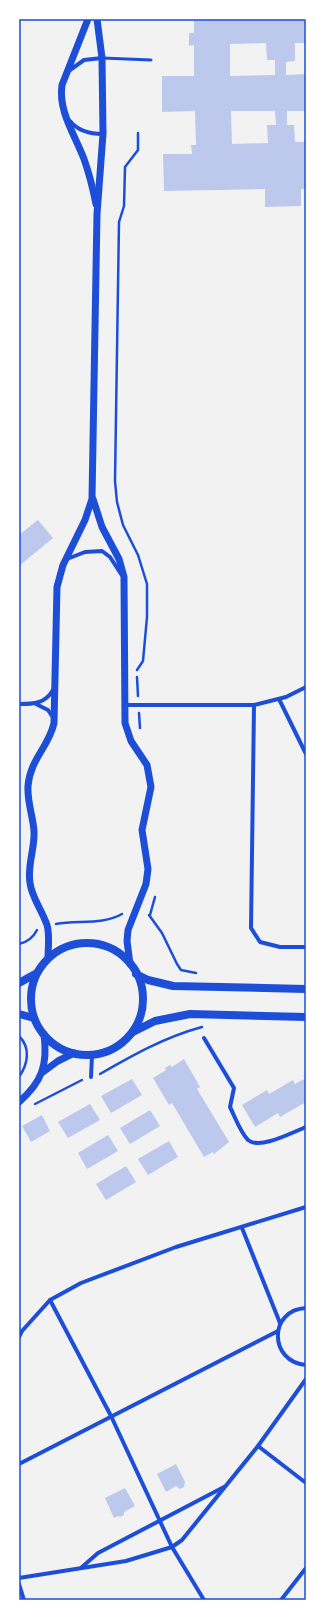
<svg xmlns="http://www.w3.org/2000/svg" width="325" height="1619" viewBox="0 0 325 1619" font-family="'Fira Sans Condensed',sans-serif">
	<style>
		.building { fill: #bdc9ec; fill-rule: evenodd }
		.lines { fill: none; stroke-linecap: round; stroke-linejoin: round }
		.path { stroke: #1d4ed8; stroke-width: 2.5 }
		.service { stroke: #1d4ed8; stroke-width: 3 }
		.minor { stroke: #1d4ed8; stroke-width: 4 }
		.tertiary { stroke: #1d4ed8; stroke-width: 7 }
		.secondary { stroke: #1d4ed8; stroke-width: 8 }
		.neatline { fill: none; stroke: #1d4ed8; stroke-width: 1.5 }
	</style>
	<rect width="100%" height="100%" fill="#f2f2f2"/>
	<g class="building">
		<path d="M194,19H306V43H295V61L286,62V75L306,74V111H287V125H294L295,142H306V189H301V206L265,207V189L164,191L163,154H192L191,145H196L195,111L162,112V76H194V45L189,46V33H194ZM266,43L267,60H275V75L230,76V44ZM231,111H275L276,125H267L268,143L232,144Z"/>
		<polygon points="38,520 53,538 19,566 19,535"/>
		<polygon points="184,1059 200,1087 197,1089 229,1142 214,1154 213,1152 204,1157 172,1103 169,1105 153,1078 166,1070 165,1068 170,1065 172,1067"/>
		<polygon points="306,1078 306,1102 280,1117 278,1113 255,1127 242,1105 267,1090 269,1094 293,1080 295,1084"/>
		<polygon points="132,1079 142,1095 111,1113 101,1096"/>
		<polygon points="90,1104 100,1120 68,1138 58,1122"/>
		<polygon points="150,1110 160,1126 130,1144 120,1128"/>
		<polygon points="42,1115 50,1131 31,1142 22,1126"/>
		<polygon points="108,1135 118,1151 87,1169 78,1153"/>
		<polygon points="169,1141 178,1157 148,1175 138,1159"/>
		<polygon points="126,1166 136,1182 106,1200 96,1184"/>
		<polygon points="176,1464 185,1482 184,1487 180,1489 176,1486 166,1492 157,1474"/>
		<polygon points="125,1488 135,1506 124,1512 124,1515 120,1517 118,1516 114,1518 105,1498"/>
	</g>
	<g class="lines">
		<g class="path">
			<polyline points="137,670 143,661 147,617 147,584 138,555 123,525 117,502 115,481 119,222 124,206 125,167 138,150 138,133"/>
			<polyline points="137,677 138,696"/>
			<polyline points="139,713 140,728"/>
			<polyline points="149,915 162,933 177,964 181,970 196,973"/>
			<polyline points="150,915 155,897"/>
			<path d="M56,924C78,920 103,925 122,914"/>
			<path d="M19,944C28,942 33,938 37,930"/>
			<path d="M19,1036C31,1048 28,1064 19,1077"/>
			<path d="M100,1074C133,1055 165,1037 202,1027"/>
			<polyline points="35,1104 82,1080"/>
		</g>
		<polyline class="service" points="102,58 151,60"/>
		<g class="minor">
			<polyline points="70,70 84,60 102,58"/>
			<path d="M70,121C78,131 90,134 103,134"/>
			<polyline points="67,559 85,552 102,551 110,557 121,574"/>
			<polyline points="279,699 306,754"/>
			<path d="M19,704C33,704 45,704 53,690"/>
			<polyline points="36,704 48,710 52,716"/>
			<polyline points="125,705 254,705 286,697 306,687"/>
			<polyline points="254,705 251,928 260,942 280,947 306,947"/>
			<path d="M204,1038L234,1088L230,1107C235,1117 240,1132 248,1140C260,1150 293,1132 306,1127"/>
			<polyline points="91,1077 92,1055"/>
			<polyline points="242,1228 280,1323"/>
			<polyline points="50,1300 111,1416 172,1547 204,1600"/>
			<path d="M306,1308C268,1310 269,1362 306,1365"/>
			<polyline points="19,1337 22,1331 50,1300 81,1283 176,1247 306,1207"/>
			<polyline points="258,1446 306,1483"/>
			<polyline points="19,1464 278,1331"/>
			<polyline points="82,1567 98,1553 224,1487"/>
			<polyline points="19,1578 126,1561 172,1547 182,1540 258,1446 306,1379"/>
			<polyline points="19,1584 24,1600"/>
			<polyline points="281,1600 306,1568"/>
		</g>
		<g class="tertiary">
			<path d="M88,19L62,85C58,111 75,135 84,159C89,173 93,189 96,204"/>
			<polyline points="93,499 102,527 119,559 124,577 125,723 131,741 147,765 151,787 142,830 148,869 146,884 128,930 127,941 130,964"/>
			<path d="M48,958C48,948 50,935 47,925C42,910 32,898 30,883C27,865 35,849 34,831C33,816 27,802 28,786C30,759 49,747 54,723L57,587L63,565L85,520L92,499L97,214L103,134L102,58L97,19"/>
			<polyline points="43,1072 58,1061 74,1053"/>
			<path d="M19,1102C42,1082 48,1065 44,1034"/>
		</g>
		<g class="secondary">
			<circle cx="87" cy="999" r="56"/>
			<polyline points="136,974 148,980 173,986 306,989"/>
			<polyline points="19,983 37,973"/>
			<polyline points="19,1014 34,1018"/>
			<polyline points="133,1032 155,1021 190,1014 306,1017"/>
		</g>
	</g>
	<rect width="325" height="1619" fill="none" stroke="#ffffff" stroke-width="40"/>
	<rect x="20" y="20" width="285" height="1579" class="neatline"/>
</svg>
